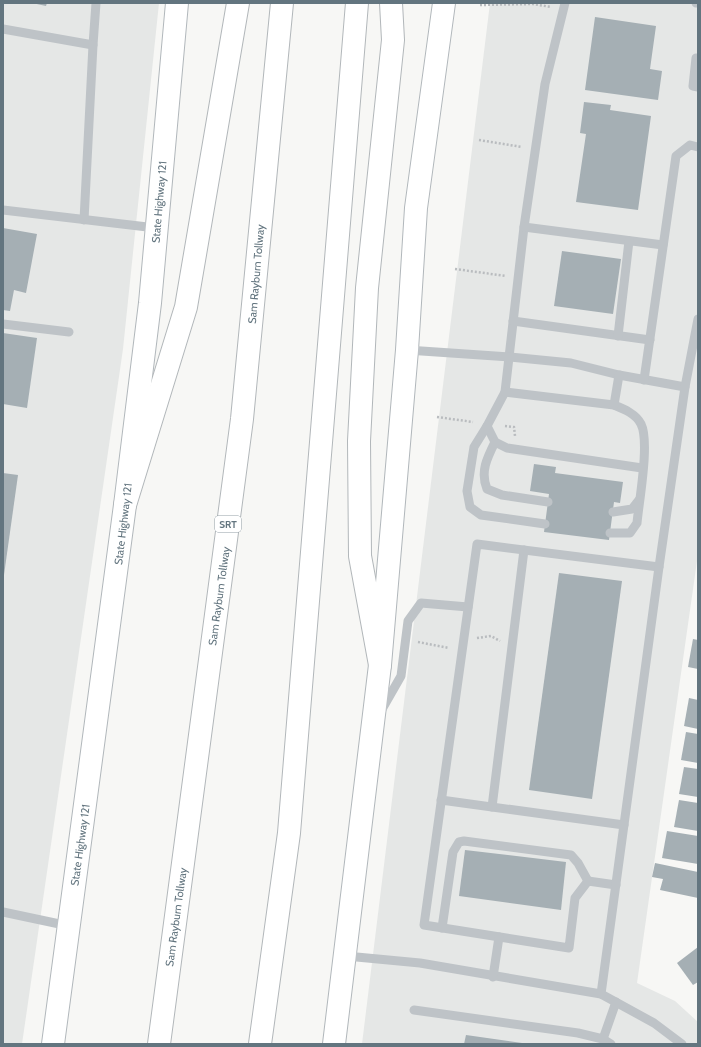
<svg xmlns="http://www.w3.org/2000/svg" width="701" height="1047" viewBox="0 0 701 1047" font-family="Cabin,sans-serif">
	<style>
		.built { fill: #e5e7e6 }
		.building { fill: #a5afb4 }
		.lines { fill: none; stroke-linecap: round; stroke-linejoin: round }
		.secondary-casing { stroke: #b1b7bb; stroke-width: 24 }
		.highway-casing { stroke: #b2b7ba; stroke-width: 24 }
		.path { stroke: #b9bcbf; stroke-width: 2.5; stroke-dasharray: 2 2; stroke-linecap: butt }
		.lane { stroke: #bec3c7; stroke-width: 9 }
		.secondary { stroke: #fff; stroke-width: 22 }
		.highway { stroke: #fff; stroke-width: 22 }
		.labels { text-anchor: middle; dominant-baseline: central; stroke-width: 4; stroke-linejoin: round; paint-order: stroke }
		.shield { fill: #fff; stroke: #929ea5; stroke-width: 1 }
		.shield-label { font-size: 10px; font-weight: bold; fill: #63757f }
		.street-label { font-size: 11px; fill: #63757f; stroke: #fff }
	</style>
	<rect width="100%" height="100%" fill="#f7f7f5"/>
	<g class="built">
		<polygon points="3,3 159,3 123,349 22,1044 3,1044"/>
		<polygon points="490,3 698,3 698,554 637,983 675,1001 698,1022 698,1044 362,1044"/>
	</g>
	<g class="building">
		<polygon points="32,3 47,3 46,6"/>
		<polygon points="595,17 656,26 650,69 662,71 658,100 585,90"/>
		<polygon points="584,102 611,105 610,110 651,116 638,210 576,202 586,134 580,133"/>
		<polygon points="3,228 37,234 26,293 14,290 10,311 3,310"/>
		<polygon points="562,251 621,259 613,314 554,306"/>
		<polygon points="3,333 37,338 27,408 3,404"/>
		<polygon points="534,464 556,467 555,473 623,482 620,503 614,502 609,540 544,532 549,494 530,491"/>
		<polygon points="3,473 18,475 4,575 3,574"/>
		<polygon points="559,573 622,581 592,799 529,790"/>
		<polygon points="693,639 698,640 698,669 688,667"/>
		<polygon points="689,698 698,700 698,729 684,726"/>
		<polygon points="686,732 698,734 698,763 681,760"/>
		<polygon points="684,767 698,769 698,797 679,794"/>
		<polygon points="679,800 698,803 698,831 674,827"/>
		<polygon points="667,831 698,836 698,864 662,858"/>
		<polygon points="465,850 566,862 561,910 459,896"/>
		<polygon points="655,863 698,872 698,898 660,890 663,879 652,877"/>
		<polygon points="698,947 698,982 693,985 677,963"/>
		<polygon points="466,1035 522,1043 522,1044 464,1044"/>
	</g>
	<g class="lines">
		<defs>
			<g id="secondary">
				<polyline points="53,1044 125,505 150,303 177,3"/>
				<polyline points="334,1044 380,665 407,350 416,208 444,3"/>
			</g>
			<g id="highway">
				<polyline points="125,505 186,307 238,3"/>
				<polyline points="380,665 360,556 359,441 367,288 393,40 391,3"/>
				<polyline points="159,1044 242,419 282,3"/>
				<polyline points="260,1044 289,833 357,3"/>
			</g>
		</defs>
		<use href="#secondary" class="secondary-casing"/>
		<use href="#highway" class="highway-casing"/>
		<g class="path">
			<polyline points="480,5 533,4 551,7"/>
			<polyline points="479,140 522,147"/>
			<polyline points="455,269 506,276"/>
			<polyline points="437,417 473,422"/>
			<polyline points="505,426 514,427 515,436"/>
			<polyline points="477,638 491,636 500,641"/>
			<polyline points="418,642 449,648"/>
		</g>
		<g class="lane">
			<polyline points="565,3 545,84 524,227 505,392 487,426 495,442 507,448 642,468"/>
			<polyline points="696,3 698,3"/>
			<polyline points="3,29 93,45 96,3"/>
			<polyline points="696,58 693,86 698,87"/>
			<polyline points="3,210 156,228"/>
			<polyline points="84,220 93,45"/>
			<polyline points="524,227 663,245"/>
			<polyline points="513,321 650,340"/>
			<polyline points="3,324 69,332"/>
			<polyline points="618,336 629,241"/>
			<polyline points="407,350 510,357 571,363 619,375 685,387"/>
			<polyline points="644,380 676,156 690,145 698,147"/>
			<path d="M505,392L614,405C624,409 636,414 641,424C650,442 639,501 637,523L630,533H610"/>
			<polyline points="614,405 619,375"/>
			<polyline points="487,426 474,447 467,491 470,507 481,515 545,524"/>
			<path d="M495,442C487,458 480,472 487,489L502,495L548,502"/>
			<polyline points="613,512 632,509 639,500"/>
			<polyline points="381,711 401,676 408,621 421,603 468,607"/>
			<polyline points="441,800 624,825"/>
			<polyline points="492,807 524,550"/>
			<polyline points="616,885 588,881 575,898 569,948 424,925 477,544 659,567"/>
			<polyline points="3,912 69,926"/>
			<polyline points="442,928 453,852 459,842 464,841 571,855 578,863 588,881"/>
			<polyline points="346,956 420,963 601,994 654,1023 682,1044"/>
			<polyline points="493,977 499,937"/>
			<polyline points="601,994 659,567 685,387 698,319"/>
			<polyline points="414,1010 578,1033 603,1039 611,1044"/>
			<polyline points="603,1039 616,1002"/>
		</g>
		<use href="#secondary" class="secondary"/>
		<use href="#highway" class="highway"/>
	</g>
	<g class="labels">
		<rect class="shield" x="215" y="516" width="26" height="16" rx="3"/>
		<g class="shield-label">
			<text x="228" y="524">SRT</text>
		</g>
		<g class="street-label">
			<text transform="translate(159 202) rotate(-85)">State Highway 121</text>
			<text transform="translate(256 274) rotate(-85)">Sam Rayburn Tollway</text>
			<text transform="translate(123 524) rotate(-83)">State Highway 121</text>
			<text transform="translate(219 596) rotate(-82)">Sam Rayburn Tollway</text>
			<text transform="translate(80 845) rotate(-82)">State Highway 121</text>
			<text transform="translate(176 917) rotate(-82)">Sam Rayburn Tollway</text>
		</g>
	</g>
	<rect width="701" height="1047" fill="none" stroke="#63757f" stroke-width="8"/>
</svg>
